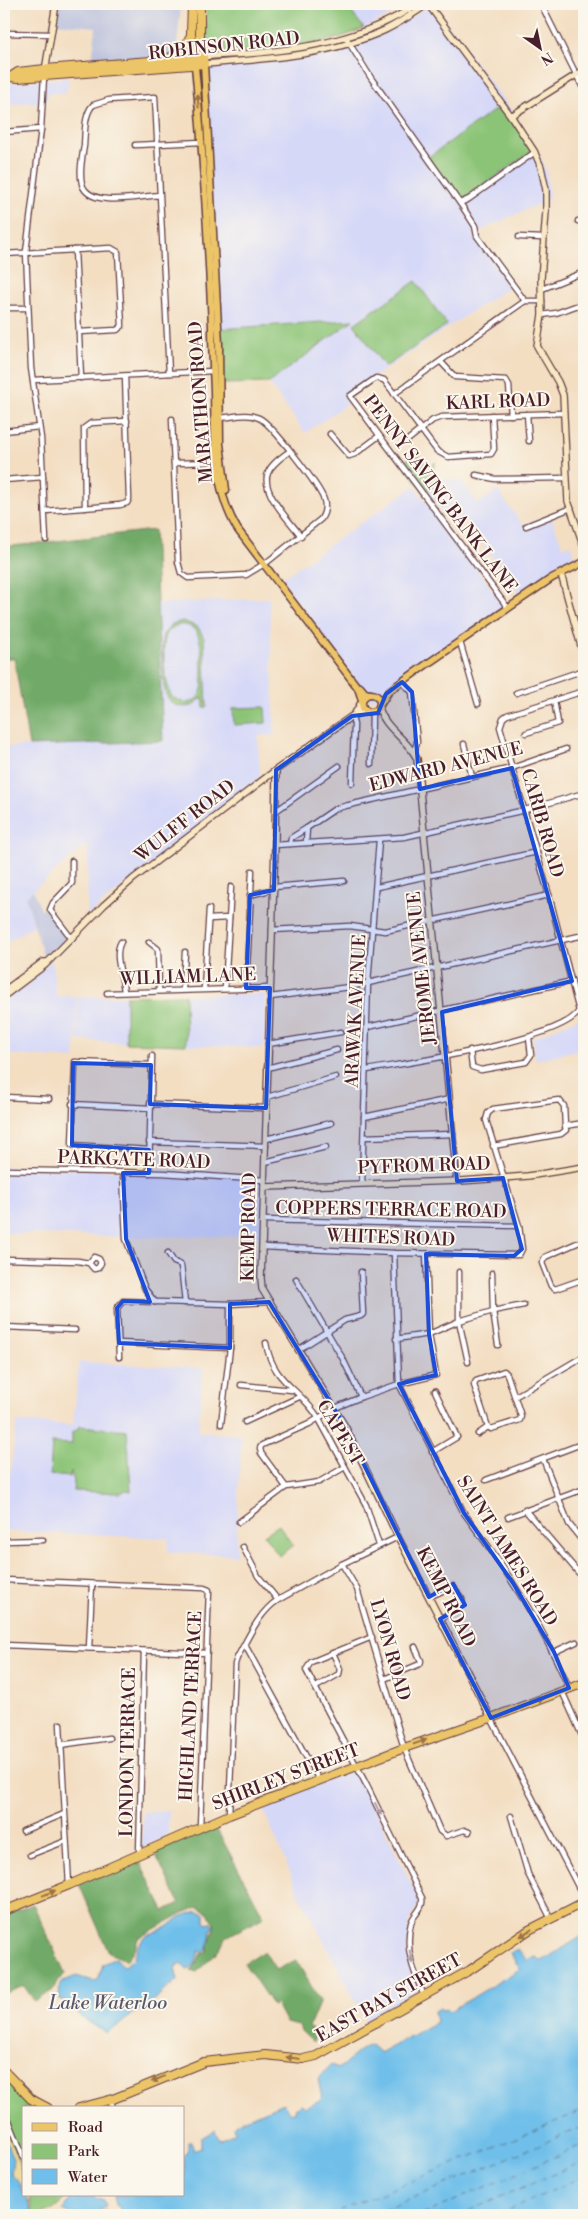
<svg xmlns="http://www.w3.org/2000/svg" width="588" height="2219" viewBox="0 0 588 2219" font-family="'Libre Bodoni',serif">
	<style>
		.built { fill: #d6d8f8 }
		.industrial { fill: #bec3dd }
		.green { fill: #8cc477; stroke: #6b7251; fill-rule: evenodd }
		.forest { fill: #71aa68; stroke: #5e644a }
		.sand { fill: #eeda9e; stroke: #9c7c64 }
		.water { fill: #6fbfea; stroke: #5c6f8a }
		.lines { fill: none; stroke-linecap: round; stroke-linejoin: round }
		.ferry { stroke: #57576e; stroke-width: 1; stroke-dasharray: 6 5; stroke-linecap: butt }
		.street-casing { stroke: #633c42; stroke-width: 7 }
		.secondary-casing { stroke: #633c42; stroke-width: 8 }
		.primary-casing { stroke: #633c42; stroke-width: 9 }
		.highway-casing { stroke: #633c42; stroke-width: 10 }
		.street { stroke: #fff; stroke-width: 4.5 }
		.secondary { stroke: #f8e8c3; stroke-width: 5.5 }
		.primary { stroke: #edc569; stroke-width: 6 }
		.highway { stroke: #edc569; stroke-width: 8 }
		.oneway { fill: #9c724a }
		.oneway2 { fill: #ae9aa0 }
		.marked { fill: #1d4ed8; fill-opacity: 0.2; stroke: #1d4ed8; stroke-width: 4; stroke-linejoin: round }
		.labels { text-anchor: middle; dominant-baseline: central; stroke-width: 4; stroke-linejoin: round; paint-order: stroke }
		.street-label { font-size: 18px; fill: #4a1f2b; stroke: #fbf7ec }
		.water-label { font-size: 19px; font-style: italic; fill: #57576e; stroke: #fbf7ec }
	</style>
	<rect width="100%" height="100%" fill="#fbf7ec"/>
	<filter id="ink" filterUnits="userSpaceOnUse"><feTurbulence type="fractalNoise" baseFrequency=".02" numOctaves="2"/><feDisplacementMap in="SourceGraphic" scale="10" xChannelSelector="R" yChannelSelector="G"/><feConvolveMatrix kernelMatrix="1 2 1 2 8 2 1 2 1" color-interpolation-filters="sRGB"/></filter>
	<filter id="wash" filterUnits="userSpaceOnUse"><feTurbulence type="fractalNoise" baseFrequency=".0096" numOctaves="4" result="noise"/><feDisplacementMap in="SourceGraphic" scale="20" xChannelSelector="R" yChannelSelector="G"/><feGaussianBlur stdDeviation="1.12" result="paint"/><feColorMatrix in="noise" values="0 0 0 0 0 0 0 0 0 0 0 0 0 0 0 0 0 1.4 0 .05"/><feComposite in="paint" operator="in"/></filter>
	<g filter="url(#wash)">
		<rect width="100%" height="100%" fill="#f3dec2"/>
		<g class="built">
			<polygon points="345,4 408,4 396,12 364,28"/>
			<polygon points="432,4 512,111 537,151 547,173 549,199 482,230 473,236 510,286 344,397 348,403 305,433 269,383 218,384 205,69 295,59 343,50 388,32"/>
			<polygon points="69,78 66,93 48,93 47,101 4,105 4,83"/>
			<polygon points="435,479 461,480 478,504 497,490 523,525 550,515 563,547 570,544 576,561 550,574 520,595 464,519 453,525 426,491"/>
			<polygon points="414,486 505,607 371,700 281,579"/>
			<polygon points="269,598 275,735 258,736 260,777 96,908 87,917 88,843 26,897 34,925 4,944 4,747 163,741 157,604"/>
			<polygon points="52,960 56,996 77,996 75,1059 4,1054 4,1001 24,987"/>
			<polygon points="266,994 264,1048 186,1045 185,995"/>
			<polygon points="126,996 126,1043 77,1040 78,997"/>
			<polygon points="584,1016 584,1048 536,1060 533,1038"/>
			<polygon points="4,1167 126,1171 165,1171 262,1177 260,1236 129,1237 4,1233"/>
			<polygon points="79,1362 203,1368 198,1432 241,1435 236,1555 168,1552 168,1538 4,1531 4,1475 10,1474 17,1422 73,1425"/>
			<polygon points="355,1769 420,1902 409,1922 407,1956 421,1994 367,2023 300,1896 262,1806"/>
			<polygon points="169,1811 168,1836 142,1848 143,1812"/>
		</g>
		<g class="industrial">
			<polygon points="59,4 181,4 177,45 173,56 92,62 96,27 55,23"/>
			<polygon points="33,890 41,910 44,908 69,938 44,959 26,897"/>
		</g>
		<g class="green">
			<path d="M206,4H345L364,28C355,32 345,36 335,39C313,44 228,58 210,50L207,43Z"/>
			<polygon points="503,104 532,151 462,201 427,158"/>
			<polygon points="416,281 447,325 385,367 354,324"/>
			<polygon points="353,320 269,383 220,384 217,329"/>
			<path d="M183,621L198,627L204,638L207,707L204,708L203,697L192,706C162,712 163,682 162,662C162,653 161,643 163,635L172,624ZM178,625C204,622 201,651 202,669C202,676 204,685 201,692C199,699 193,702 186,703L173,698C165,689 161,648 166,635C168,630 173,627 178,625Z"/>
			<polygon points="265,707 266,723 234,725 233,708"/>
			<polygon points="185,995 186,1045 126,1043 126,996"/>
			<polygon points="79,1426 127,1430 131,1491 126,1490 120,1493 73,1491 74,1481 71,1472 70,1477 50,1475 52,1443 72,1444 72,1432 78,1429"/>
			<polygon points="279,1525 293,1546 279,1556 264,1535"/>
			<polygon points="4,2075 42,2108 24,2108 24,2177 4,2123"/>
			<path d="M30,2195H70C57,2205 50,2215 33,2215Z"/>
		</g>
		<g class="forest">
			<polygon points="417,451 420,455 419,458 425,461 425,469 436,462 432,473 438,476 437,484 425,493 402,463"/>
			<polygon points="154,530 163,741 29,746 14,658 4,659 4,547"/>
			<polygon points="215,1826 264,1917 226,1937 220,1949 197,1972 191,1970 196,1965 201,1953 207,1952 215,1924 207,1912 198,1907 183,1913 138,1938 135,1949 126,1960 109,1953 79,1884 138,1858 164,1911 179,1903 154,1851"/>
			<polygon points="33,1904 65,1974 57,1981 53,1990 35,2002 24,1986 4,1994 4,1916"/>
			<polygon points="264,1951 276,1970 296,1960 320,2001 309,2027 317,2033 313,2042 301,2031 299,2026 286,2023 276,2004 273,2006 269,2000 244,1963"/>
		</g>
		<path class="sand" d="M4,2123L24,2177V2195H30L31,2199L29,2201L32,2215H29C11,2179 4,2165 4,2123Z"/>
		<g class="water">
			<polygon points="197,1911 205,1914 205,1922 212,1923 214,1927 211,1929 209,1946 205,1951 199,1951 195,1965 188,1969 180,1964 175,1969 178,1980 142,2009 133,2013 122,2023 106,2033 81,2017 67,2001 59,1999 60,1983 76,1976 93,1981 98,1980 103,1964 116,1958 124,1967 133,1959 139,1944 146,1936 169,1926 180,1917"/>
			<path d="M584,1935V2215H115L121,2214L120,2208L116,2205L114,2195H184V2155L188,2153V2142H191L194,2150L201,2147V2138L215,2130L219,2140L235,2133L233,2127L236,2123L283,2103L290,2113L294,2112L295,2108L302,2104L305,2107L320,2100L322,2098L318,2079L331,2065L339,2068C351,2060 357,2049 371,2045L380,2053L436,2022L434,2011L440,2008L442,2010L447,2009L450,2011L520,1969L510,1953L518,1949L527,1960L536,1957L542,1961Z"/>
			<polygon points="4,2136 13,2159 11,2174 20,2183 24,2195 26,2195 32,2215 4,2215"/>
			<path d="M89,2195L103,2201L106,2207L100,2209V2211H107L109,2215H74L63,2210C68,2198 77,2195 89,2195Z"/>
		</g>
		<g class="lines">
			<g class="ferry">
				<polyline points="329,2215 584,2110"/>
				<polyline points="373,2215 584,2126"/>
				<polyline points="422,2215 584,2144"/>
				<polyline points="459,2215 584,2161"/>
				<polyline points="499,2215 584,2176"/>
			</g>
		</g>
	</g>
	<g filter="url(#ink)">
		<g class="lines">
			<defs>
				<g id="street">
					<polyline points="541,4 584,90"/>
					<polyline points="4,33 50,34"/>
					<polyline points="346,38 371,78 464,209 475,226 477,236 525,301"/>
					<polyline points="44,76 41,129 26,252 31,368 41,438 46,540"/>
					<polyline points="4,132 41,129"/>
					<polyline points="135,145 202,142"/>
					<path d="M160,195C141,196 89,209 82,184C79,172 82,158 84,146C85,134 84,114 93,105L109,100L155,97C160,189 165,281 169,373"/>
					<polyline points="460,203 469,199 535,152"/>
					<polyline points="578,221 584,222"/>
					<polyline points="519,237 543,238"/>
					<polyline points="75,250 81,378"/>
					<polyline points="4,254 111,248 118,252 122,326 117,330 79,332"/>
					<polyline points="542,289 584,272"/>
					<polyline points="4,308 28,308"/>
					<polyline points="542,315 556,313 584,303"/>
					<polyline points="441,362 455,377 506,380 509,385 511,415"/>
					<polyline points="33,380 213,371"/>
					<polyline points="394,394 525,301 542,301"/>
					<polyline points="527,414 529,441"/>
					<polyline points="492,415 494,449 491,454 448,457 437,451 384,380 376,378 350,396 508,608"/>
					<path d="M217,418C230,418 247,412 259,418C271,423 320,487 324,500C326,507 325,513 321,519L266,563"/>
					<polyline points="172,419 178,562 181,573 188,578 246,575 264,564"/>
					<polyline points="4,431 39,427"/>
					<polyline points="330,434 349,456 355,454 379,436"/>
					<polyline points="409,439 433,420 442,417 564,413"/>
					<path d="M290,451C282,457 271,464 268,473C260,492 290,521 301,536"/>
					<polyline points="174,463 217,462"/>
					<polyline points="476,475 495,479 566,478"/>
					<polyline points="4,480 43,477"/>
					<polyline points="85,508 84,428 91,423 127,421"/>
					<polyline points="45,511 120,505 127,503 129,499 125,376"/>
					<polyline points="526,526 571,508"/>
					<polyline points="460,642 478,704"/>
					<polyline points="402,682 412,692 417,742 414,752"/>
					<polyline points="516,693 584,670"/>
					<polyline points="526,733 558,723 554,701"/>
					<polyline points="464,744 472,777"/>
					<polyline points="371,764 372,712"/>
					<polyline points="352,783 354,725 352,716"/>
					<polyline points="276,811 339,766"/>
					<polyline points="306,843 307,828 335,809 345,806 512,768 566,749"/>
					<polyline points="290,844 291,838 307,828"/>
					<polyline points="275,845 404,837 525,810 584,793"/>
					<polyline points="274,887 344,881"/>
					<polyline points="377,887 537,852"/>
					<polyline points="250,895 274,889"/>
					<polyline points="209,919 229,918"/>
					<polyline points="272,930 350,926 385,931 549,895"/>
					<polyline points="72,939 50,910 53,903 72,883 72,861"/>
					<path d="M121,942C113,955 123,976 124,992"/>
					<polyline points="149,942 158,949 159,990"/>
					<polyline points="225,988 231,887"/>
					<polyline points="246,988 252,871"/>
					<polyline points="183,989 185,952"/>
					<polyline points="204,989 209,909"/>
					<polyline points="107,993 270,988"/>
					<polyline points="270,997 350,987 584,935"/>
					<polyline points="368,1027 572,981"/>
					<polyline points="268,1044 341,1032"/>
					<polyline points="470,1050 472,1067 481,1070 526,1062 531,1055 529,1038"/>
					<polyline points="267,1068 337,1050"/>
					<path d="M367,1070C406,1063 560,1041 579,1011L549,895L500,727L503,718L507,715L584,691"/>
					<polyline points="4,1097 49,1099"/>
					<polyline points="267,1097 336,1077"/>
					<polyline points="72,1104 150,1108"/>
					<polyline points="150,1104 266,1108"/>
					<polyline points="364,1117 450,1099"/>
					<polyline points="364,1137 453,1134"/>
					<polyline points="266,1139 331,1123"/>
					<polyline points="149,1142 266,1146"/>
					<polyline points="493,1146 561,1134 566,1130 565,1126 584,1123"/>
					<polyline points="149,1150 72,1145 75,1062 151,1065"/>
					<polyline points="265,1162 326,1147"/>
					<polyline points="4,1170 163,1173 264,1180"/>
					<polyline points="123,1173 126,1239 145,1289 155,1302"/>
					<polyline points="149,1173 152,1056"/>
					<polyline points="362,1183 368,983 379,840"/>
					<polyline points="263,1220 519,1226"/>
					<polyline points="584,1240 545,1257 542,1263 551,1286 555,1289 584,1279"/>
					<polyline points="262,1247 394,1253 519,1255 522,1249 519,1226 486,1120 488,1113 493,1109 559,1100 564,1106 565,1126"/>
					<polyline points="168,1253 174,1262 181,1265 185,1303"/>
					<path d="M394,1253L399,1384L464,1513C505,1567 543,1626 569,1688"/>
					<polyline points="4,1259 78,1261 89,1263 94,1269 98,1268 101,1263 99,1259 94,1257 89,1263"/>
					<polyline points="459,1272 459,1321 468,1362"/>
					<polyline points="492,1273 493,1311 498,1345"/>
					<polyline points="296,1279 343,1359 361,1397"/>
					<polyline points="4,1327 75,1330"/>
					<polyline points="396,1339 429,1334 459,1321 493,1311 524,1305"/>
					<polyline points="119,1343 230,1348"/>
					<path d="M266,1343C273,1384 301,1388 319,1419L366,1505L379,1545"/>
					<polyline points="298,1350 345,1320 361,1316 363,1314 361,1272"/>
					<polyline points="119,1357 117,1308 123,1301 230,1304 269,1302"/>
					<polygon points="504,1371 507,1374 521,1416 520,1420 491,1429 488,1427 474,1385 476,1381"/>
					<polyline points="241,1385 292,1390"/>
					<polyline points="516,1396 584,1356"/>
					<polyline points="245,1422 299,1397"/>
					<polyline points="221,1424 230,1348 230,1304"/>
					<polyline points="478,1434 488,1427"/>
					<polyline points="432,1452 457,1437 435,1391"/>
					<polyline points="543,1459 569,1524 584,1543"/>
					<polyline points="486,1480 584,1443"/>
					<polyline points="286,1487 261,1453 260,1448 262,1445 309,1424 335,1408 361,1397 399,1384 436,1375 429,1334 426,1254"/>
					<polyline points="525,1510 584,1579"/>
					<polyline points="508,1517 584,1489"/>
					<polyline points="239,1522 286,1487 319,1482 345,1467"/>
					<polyline points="4,1541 43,1540"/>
					<polyline points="243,1547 258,1576 278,1600"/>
					<polyline points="342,1564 357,1589 404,1748 440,1831 446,1836 464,1830 469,1832"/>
					<polyline points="4,1580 204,1588 209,1590 200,1826"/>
					<polyline points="429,1597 453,1586 462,1599 463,1605 440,1619"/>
					<path d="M372,1637L311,1662L306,1670L367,1786L422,1898C424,1909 414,1913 411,1923C404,1949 414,1972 424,1996"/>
					<polyline points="4,1645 207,1653"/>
					<polyline points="245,1645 319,1780"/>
					<polyline points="89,1648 92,1584"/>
					<polyline points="554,1652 576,1642"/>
					<polyline points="384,1679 420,1664 421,1661 415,1647"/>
					<polyline points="316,1687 339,1674 340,1669 333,1653"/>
					<polyline points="562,1691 584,1740"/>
					<polyline points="491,1718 584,1898"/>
					<polyline points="60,1724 69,1885"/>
					<polyline points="60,1745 109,1738"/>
					<path d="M229,1815L235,1664L237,1658C248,1638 259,1612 278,1600L342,1564L398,1537"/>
					<polyline points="511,1816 528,1874 551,1919"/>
					<polyline points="23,1831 64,1814"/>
					<polyline points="139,1854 144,1651"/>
					<polyline points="30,1855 66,1841"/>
					<polyline points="4,2108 24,2158"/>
					<polyline points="110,2108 113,2099"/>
				</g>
				<g id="secondary">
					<polyline points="428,4 511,116 534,151 541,167 546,190 546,211 541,279 542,315 537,346 558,382 563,395 568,501 584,547"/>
					<path d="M203,57C217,55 231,55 245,54C306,49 366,39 417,4"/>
					<path d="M204,64C265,59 329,56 385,30C400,23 414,13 428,4"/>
					<polyline points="45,71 56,4"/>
					<polyline points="511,116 584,70"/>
					<polyline points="561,574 584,657"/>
					<path d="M379,707C384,729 409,740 417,759L457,1181"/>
					<polyline points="354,715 362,701"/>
					<polyline points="276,770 275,845 261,1278 262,1289 346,1428 398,1537 491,1718"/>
					<polyline points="4,991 43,962 47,962"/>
					<polyline points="4,996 45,965 104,905 133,879 276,770 352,716 362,712 369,712"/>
					<polyline points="264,1187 461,1181 528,1176 584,1167"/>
				</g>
				<g id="primary">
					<polyline points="204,64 219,344 220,444 226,490"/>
					<path d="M195,66C203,152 208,239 212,326C212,347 213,369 214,390C215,437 212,488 238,530L358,688L362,700"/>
					<polyline points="360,687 365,693 370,694"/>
					<circle cx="371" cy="703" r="9"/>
					<polyline points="380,705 389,691 427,664 552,578 584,562"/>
				</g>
				<g id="highway">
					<polyline points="192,4 191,34 194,61"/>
					<polyline points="169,58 182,51 190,37"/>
					<polyline points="4,76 18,78 204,64 200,41 200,4"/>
					<polyline points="12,76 18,72 45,69 203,57"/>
					<polyline points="4,1911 69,1885 229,1815 404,1748 491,1718 584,1683"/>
					<polyline points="4,2071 31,2099 48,2108"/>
					<polyline points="79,2108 113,2099 204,2062 265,2055 303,2059 316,2056 470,1970 529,1930 584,1902"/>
				</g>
			</defs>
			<use href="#street" class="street-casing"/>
			<use href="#secondary" class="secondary-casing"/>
			<use href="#primary" class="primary-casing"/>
			<use href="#highway" class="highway-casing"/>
			<use href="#street" class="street"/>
			<use href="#secondary" class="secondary"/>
			<use href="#primary" class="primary"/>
			<use href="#highway" class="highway"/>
		</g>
		<defs><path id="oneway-solid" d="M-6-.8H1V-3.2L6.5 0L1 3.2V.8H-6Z" transform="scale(1.25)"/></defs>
		<g class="oneway">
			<use href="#oneway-solid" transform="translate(198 101) rotate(-95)"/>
			<use href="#oneway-solid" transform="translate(537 1701) rotate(-21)"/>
			<use href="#oneway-solid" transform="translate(420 1742) rotate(-19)"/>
			<use href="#oneway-solid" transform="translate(49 1893) rotate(-22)"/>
			<use href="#oneway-solid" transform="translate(526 1933) rotate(148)"/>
			<use href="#oneway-solid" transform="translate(293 2058) rotate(-173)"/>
			<use href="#oneway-solid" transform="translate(158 2079) rotate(157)"/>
		</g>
		<g class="oneway2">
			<use href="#oneway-solid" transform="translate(414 715) rotate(-96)"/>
			<use href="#oneway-solid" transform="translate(133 1258) rotate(-111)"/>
			<use href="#oneway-solid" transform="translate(378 1809) rotate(64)"/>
			<use href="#oneway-solid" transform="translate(411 1957) rotate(78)"/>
		</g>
	</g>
	<path class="marked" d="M402,682L412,692L420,789L512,768L572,981L442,1012L457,1181L503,1178L522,1249L514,1256L426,1254L429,1334L436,1375L399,1384L464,1513L513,1583L554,1652L569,1688L491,1718L440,1619L465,1605L453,1584L429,1597L346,1428L269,1302L230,1304V1348L119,1343L117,1308L123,1301L150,1302L126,1239L123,1173H149V1150L72,1145L73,1063L151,1065L150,1104L266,1108L270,988H246L250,895L274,890L276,770L352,716L378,713L386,694Z"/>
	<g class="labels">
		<g class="street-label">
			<text transform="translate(224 46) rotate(-6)">ROBINSON ROAD</text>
			<text transform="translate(201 402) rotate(-94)">MARATHON ROAD</text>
			<text transform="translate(498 402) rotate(-2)">KARL ROAD</text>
			<text transform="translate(440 494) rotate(53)">PENNY SAVING BANK LANE</text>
			<text transform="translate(446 767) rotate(-14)">EDWARD AVENUE</text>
			<text transform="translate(185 821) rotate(-38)">WULFF ROAD</text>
			<text transform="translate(542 823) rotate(74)">CARIB ROAD</text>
			<text transform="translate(422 968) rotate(-96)">JEROME AVENUE</text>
			<text transform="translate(188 977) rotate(-2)">WILLIAM LANE</text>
			<text transform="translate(356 1011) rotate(-87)">ARAWAK AVENUE</text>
			<text transform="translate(134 1160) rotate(2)">PARKGATE ROAD</text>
			<text transform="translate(424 1166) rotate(-2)">PYFROM ROAD</text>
			<text transform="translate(391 1210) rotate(1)">COPPERS TERRACE ROAD</text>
			<text transform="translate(249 1227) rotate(-89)">KEMP ROAD</text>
			<text transform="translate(391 1238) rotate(2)">WHITES ROAD</text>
			<text transform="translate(340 1433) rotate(59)">CAPEST</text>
			<text transform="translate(507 1551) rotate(58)">SAINT JAMES ROAD</text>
			<text transform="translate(446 1597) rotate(63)">KEMP ROAD</text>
			<text transform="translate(390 1650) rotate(74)">LYON ROAD</text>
			<text transform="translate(191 1706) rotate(-87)">HIGHLAND TERRACE</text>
			<text transform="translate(128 1752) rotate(-89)">LONDON TERRACE</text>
			<text transform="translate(286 1777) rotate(-21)">SHIRLEY STREET</text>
			<text transform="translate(389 1998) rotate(-29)">EAST BAY STREET</text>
		</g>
		<g class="water-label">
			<text x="108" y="2003">Lake Waterloo</text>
		</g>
	</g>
	<rect width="588" height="2219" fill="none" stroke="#fbf7ec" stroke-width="20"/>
	<rect x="22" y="2106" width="162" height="90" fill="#fbf7ec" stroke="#b4a19f"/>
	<rect x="32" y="2123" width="25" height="8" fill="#edc569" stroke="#b4a19f"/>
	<text x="68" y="2132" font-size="15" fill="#4a1f2b">Road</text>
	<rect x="32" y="2144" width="25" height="15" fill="#8cc477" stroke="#b4a19f"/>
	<text x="68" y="2156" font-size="15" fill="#4a1f2b">Park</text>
	<rect x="32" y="2169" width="25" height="15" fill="#6fbfea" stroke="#b4a19f"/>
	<text x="68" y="2182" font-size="15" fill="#4a1f2b">Water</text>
	<g transform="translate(540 48) rotate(147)" stroke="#fbf7ec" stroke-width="4" paint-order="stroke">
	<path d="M0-4L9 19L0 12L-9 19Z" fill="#4a1f2b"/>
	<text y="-8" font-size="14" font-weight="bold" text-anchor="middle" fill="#4a1f2b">N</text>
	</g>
</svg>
